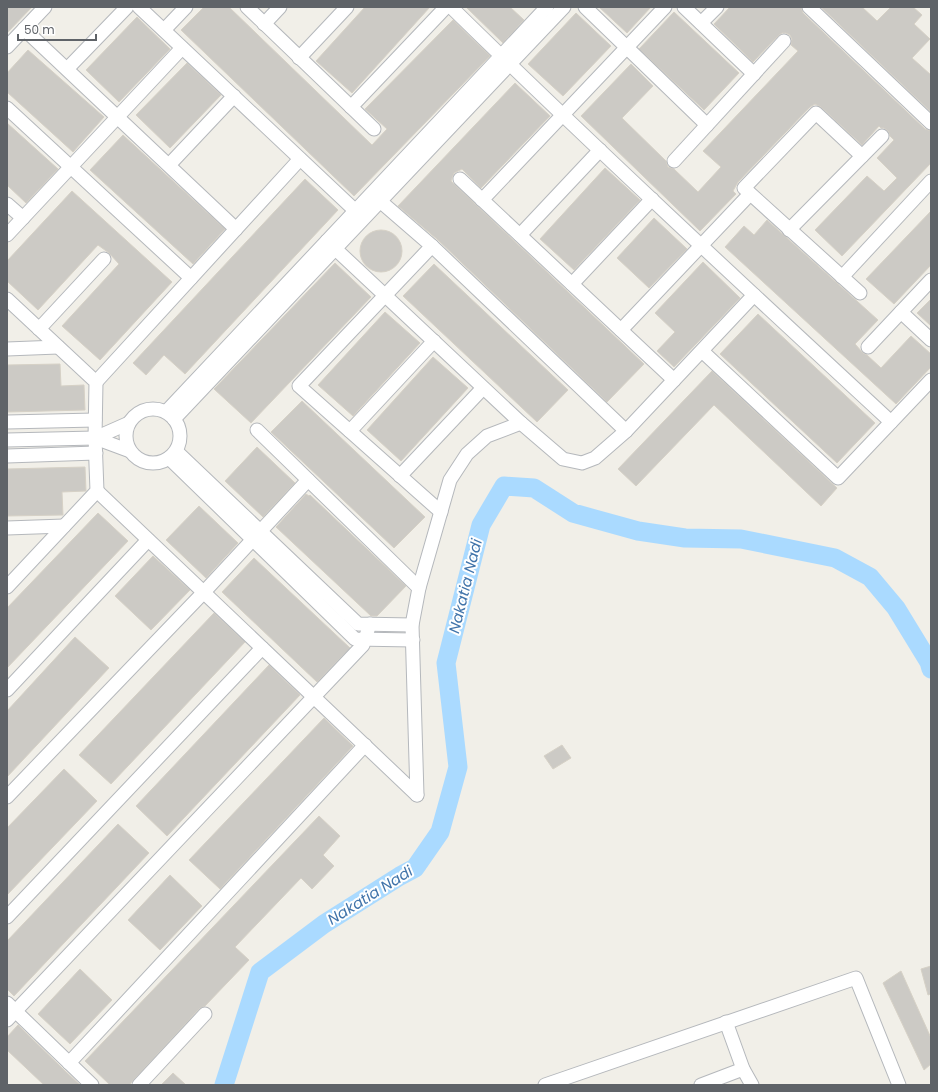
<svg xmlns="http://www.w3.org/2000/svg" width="938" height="1092" viewBox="0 0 938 1092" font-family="Poppins,sans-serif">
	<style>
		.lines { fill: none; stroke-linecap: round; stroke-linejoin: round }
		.river { stroke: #aadaff; stroke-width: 19 }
		.building { fill: #cccac5; stroke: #d6d1c6 }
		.minor-casing { stroke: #b5b8bc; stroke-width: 15 }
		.minor { stroke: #fff; stroke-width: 13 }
		.labels { text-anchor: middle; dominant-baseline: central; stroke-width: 4; stroke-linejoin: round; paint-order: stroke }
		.water-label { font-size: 15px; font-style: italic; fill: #4174aa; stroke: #fff }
	</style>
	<rect width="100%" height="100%" fill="#f1efe8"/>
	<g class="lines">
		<polyline class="river" points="224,1085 260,972 324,924 400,876 415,868 440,832 458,767 446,663 481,525 504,486 534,488 573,513 638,531 685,538 741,539 835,558 870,577 896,608 929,662 931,669"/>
	</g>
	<g class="building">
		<polygon points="7,7 32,7 7,33"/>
		<polygon points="204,7 229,7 372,145 387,129 365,109 453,20 490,56 354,196 181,30"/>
		<polygon points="365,7 430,7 352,93 316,61"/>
		<polygon points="466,7 510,7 524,20 503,43"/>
		<polygon points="599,7 651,7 627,33"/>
		<polygon points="730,7 801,7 803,13 925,129 931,131 931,163 842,256 815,230 867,176 884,191 897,178 877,158 894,140 890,136 888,131 884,128 881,128 879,126 862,145 821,107 815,104 810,107 738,182 733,191 736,194 700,231 581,116 631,64 653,86 622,118 666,161 668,167 674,169 698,192 721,167 703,151 798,51 791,45 792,39 790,35 786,33 782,33 778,36 753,62 714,24"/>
		<polygon points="821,7 862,7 877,21 891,7 913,7 922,15 914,24 930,39 912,58 931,75 931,112"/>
		<polygon points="674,12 739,73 704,110 639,49"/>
		<polygon points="576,13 611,46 563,96 528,64"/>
		<polygon points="137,17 170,49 119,102 86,70"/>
		<polygon points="28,50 104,117 73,152 7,92 7,73"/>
		<polygon points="187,63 221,95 170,148 136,115"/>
		<polygon points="515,83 550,116 481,188 462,169 454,173 451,181 644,364 607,402 438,240 398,206"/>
		<polygon points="7,123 58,169 26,203 7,185"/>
		<polygon points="123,135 225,229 193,264 90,170"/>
		<polygon points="605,168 640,200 574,270 540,239"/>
		<polygon points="305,179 338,210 185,374 164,355 146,375 133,363"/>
		<polygon points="72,191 172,282 100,360 62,326 119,264 109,253 98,245 38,310 7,281 7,261"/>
		<polygon points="931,211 931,265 894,304 866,279"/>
		<polygon points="654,218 687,249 649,288 617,258"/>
		<polygon points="767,220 878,320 855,344 863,353 867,355 881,368 911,336 931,354 931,367 896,404 725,247 744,226 754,235"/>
		<circle cx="381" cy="251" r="21"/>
		<polygon points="703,262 740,298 674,367 657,351 675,332 655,313"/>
		<polygon points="335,263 371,297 251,423 214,389"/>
		<polygon points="434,264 568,390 537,422 403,296"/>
		<polygon points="931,299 931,326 917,313"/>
		<polygon points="385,312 420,343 353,416 318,385"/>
		<polygon points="758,314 875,423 837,463 720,354"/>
		<polygon points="433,357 468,388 401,461 367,430"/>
		<polygon points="60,364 61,386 84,385 85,410 7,412 7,365"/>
		<polygon points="712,371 837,488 821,506 714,405 636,486 618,469"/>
		<polygon points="302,401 425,517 394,548 271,432"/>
		<polygon points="257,447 295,483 263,517 225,481"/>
		<polygon points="85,467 86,491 62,492 63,515 7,516 7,469"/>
		<polygon points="306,494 309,496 310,495 406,586 377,616 371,616 276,527"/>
		<polygon points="199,506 238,543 206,578 166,540"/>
		<polygon points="98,513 128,541 7,668 7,608"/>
		<polygon points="153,556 190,590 151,630 115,596"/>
		<polygon points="254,558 350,648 317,682 222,592"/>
		<polygon points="214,613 245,642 111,784 79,755"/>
		<polygon points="75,637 109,668 7,777 7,711"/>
		<polygon points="269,665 300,695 167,836 136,806"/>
		<polygon points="324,718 353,746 220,889 189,860"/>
		<polygon points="562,745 571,758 553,769 544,756"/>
		<polygon points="64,769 97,801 7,895 7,828"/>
		<polygon points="319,816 340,836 323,855 334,866 312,889 301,878 235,947 249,960 205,1006 199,1009 129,1085 110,1085 85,1061"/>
		<polygon points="118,824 149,853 14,996 7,989 7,941"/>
		<polygon points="170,875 202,906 160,950 128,920"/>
		<polygon points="931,966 931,994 928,995 921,969"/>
		<polygon points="80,969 112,1000 70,1044 38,1014"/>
		<polygon points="901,971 931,1038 931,1064 924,1070 883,983"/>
		<polygon points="18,1025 63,1069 80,1085 44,1085 7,1050 7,1037"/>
		<polygon points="173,1073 186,1085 161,1085"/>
	</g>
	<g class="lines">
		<defs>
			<g id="minor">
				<polyline points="139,7 362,217"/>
				<polyline points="247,7 374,129"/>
				<path d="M451,7C595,148 743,285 891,422"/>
				<polyline points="585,7 707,125"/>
				<polyline points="684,7 754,74"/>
				<polyline points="809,7 931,123"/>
				<polyline points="701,23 717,7"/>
				<polyline points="264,24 280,7"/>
				<polyline points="24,29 236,229"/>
				<polyline points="164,30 186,7"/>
				<polyline points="7,47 45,7"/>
				<polyline points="299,58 347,7"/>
				<polyline points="67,69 127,7"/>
				<polyline points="351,107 446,7"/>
				<polyline points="7,108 191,278"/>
				<polyline points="674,161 784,41"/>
				<polyline points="169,165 234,96"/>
				<polyline points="460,179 674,380"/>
				<polyline points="482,200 665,7"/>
				<polyline points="380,201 432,246 626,431"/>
				<polyline points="7,204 23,218"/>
				<polyline points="789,230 882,136"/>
				<polyline points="7,235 182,48"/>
				<polyline points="520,235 600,150"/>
				<polyline points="327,241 521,423 563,459 582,463 595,458 626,431 754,295"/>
				<polyline points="432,246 299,386 441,512"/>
				<polyline points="842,277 931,181"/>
				<polyline points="572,284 652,199"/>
				<polyline points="860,293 744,188 816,113 862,156"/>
				<polyline points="7,299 96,382 95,438 97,491 7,587"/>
				<polyline points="901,312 931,340"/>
				<polyline points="39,329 104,259"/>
				<polyline points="621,330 750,194"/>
				<polyline points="868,347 931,280"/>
				<polyline points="7,349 58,347"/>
				<polyline points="702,351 838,478 931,380"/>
				<polyline points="96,382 300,159"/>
				<circle cx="153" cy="436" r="27"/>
				<polyline points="166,412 547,7"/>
				<polyline points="174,419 564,7"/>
				<polyline points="7,422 95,420"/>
				<polyline points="129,423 95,438 130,451"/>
				<polyline points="257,430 419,588"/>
				<polyline points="350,431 434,341"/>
				<polyline points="7,440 95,438"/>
				<polyline points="176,451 358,624 412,625"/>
				<polyline points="7,456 96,453"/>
				<polyline points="169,458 355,639 413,640"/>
				<polyline points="400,476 483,388"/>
				<polyline points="97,491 417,795"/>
				<polyline points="7,528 64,526"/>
				<polyline points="7,690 148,540"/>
				<polyline points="417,795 412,625 419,588 450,480 467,454 487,436 521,423"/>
				<polyline points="7,797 204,592 308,480"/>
				<polyline points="7,917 262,648"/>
				<polyline points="7,1003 92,1085"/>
				<polyline points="7,1020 363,645 370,624"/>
				<polyline points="726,1022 743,1069 752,1085"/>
				<polyline points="69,1063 365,745"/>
				<polyline points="139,1085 205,1014"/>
				<polyline points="545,1085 856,978 899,1085"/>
				<polyline points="701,1085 743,1069"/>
			</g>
		</defs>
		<use href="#minor" class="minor-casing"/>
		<use href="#minor" class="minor"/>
	</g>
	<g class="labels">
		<g class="water-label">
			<text transform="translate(465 586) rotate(-76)">Nakatia Nadi</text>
			<text transform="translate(370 895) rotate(-32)">Nakatia Nadi</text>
		</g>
	</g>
	<rect width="938" height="1092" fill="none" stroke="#5f6368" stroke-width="16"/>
	<path d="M18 34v6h78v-6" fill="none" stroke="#5f6368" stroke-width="2"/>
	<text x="24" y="34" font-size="12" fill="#5f6368" stroke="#ffffff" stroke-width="3" paint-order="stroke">50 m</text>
</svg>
